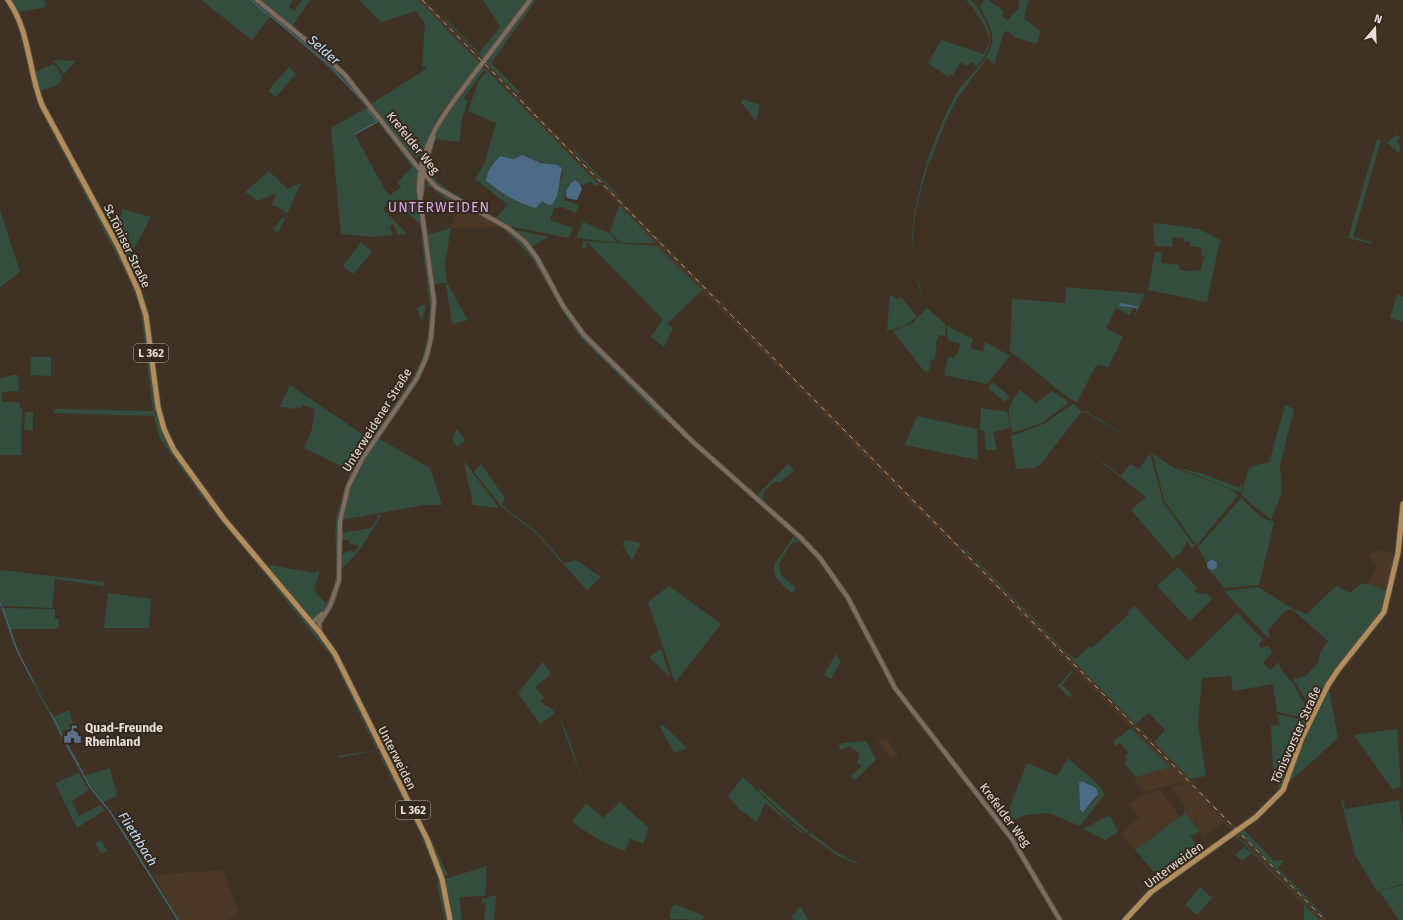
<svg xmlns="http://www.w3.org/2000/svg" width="1403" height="920" viewBox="0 0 1403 920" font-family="'Fira Sans',sans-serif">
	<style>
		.built { fill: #4a3726 }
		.green { fill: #334e3e; fill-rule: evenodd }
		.water { fill: #4d6b87 }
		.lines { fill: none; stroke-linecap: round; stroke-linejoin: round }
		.stream { stroke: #4d6b87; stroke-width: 1 }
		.minor-casing { stroke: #584d43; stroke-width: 6 }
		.major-casing { stroke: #584d43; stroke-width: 7 }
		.minor { stroke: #7c6d5f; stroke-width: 4 }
		.major { stroke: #b08d5a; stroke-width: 5 }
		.rail { stroke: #aca399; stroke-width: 1; stroke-dasharray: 5 5; stroke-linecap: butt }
		.minor-bridge-casing { stroke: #584d43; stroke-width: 6; stroke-linecap: butt }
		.minor-bridge { stroke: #7c6d5f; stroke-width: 4 }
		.labels { text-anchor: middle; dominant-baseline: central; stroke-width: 4; stroke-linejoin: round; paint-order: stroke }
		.shield { fill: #35281c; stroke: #b2a9a0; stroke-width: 1 }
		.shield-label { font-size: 11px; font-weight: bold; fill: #e8e0d8 }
		.street-label { font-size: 12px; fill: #e8e0d8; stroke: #35281c }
		.poi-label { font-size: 12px; font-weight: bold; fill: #e8e0d8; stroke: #35281c; text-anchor: start }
		.water-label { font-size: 13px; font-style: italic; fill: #c1e0fd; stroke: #35281c }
		.quarter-label { font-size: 14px; letter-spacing: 1px; fill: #d7abeb; stroke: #35281c }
	</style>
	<rect width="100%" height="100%" fill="#3f3225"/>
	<g class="built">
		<polygon points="418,0 425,0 1238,828 1234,832 1223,822 1204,837 1196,824 1183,811 1185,808 1171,787 1184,784 1181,782 1144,792 1133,778 1169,767 1168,765 666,254 657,246 656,243"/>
		<polygon points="459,205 488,219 501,227 451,228"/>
		<polygon points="1377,549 1396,554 1388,592 1368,583 1377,566 1368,556"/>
		<polygon points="892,739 889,743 898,755 891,759 877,740"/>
		<polygon points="1160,790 1180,816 1135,850 1120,833 1139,818 1128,804 1144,795"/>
		<polygon points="1239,832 1326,920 1319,920 1236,834"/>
		<polygon points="223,870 239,913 228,920 179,920 152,875"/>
	</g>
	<g class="green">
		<polygon points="4,0 6,0 19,21 33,83 131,277 128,277 38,105 16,18"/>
		<polygon points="9,0 45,0 46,7 19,12 23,22"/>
		<path d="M201,0H255L339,70L366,105L365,106C337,72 304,45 270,17L252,40Z"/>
		<path d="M259,0H293L289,7L294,11L302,0H310L292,26C321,49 347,73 371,102L351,80Z"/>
		<path d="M359,0H418L598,184L595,187L591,182L581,186L579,183L572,181L568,187L564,200L579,205L576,213L561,207L554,208L550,220L573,228L569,238L509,226L512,229L548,237L531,247L519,236L462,201L496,218L508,205L475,179L484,164L496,123L468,111L478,82L486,72L484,70L464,98L468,101L462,120L459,142L436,139C427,160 422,171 443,186C449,190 451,194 459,195L458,197C447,196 429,180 426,169L434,136L441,122L481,67L479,65C464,84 447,102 435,123C430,132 425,155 416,158L401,143L371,104L426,69V65L422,68C424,53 423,38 425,24L416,11L381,22ZM522,155C536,162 548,163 562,168C565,177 559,183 553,189C550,193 547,198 543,201C525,214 500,192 486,181C487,170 493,164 500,156L514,159Z"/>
		<polygon points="483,0 528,0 483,59 445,20 446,19 479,53 500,27"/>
		<polygon points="532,0 536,0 491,63 520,92 518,95 485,62"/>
		<path d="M966,0H971C979,9 992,29 990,42C989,51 982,59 977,66L971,62L967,66L960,62L953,76L950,74L948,77L928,63L941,40L984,54L990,40C986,25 976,11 966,0Z"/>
		<path d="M985,0H988L1004,11L1002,17L1008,20L1020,7L1018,4L1020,1L1018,0H1028L1024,19L1041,31L1037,44L1014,37L1008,31L1004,32L994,64L987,58L957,99L945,123L929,164H926C935,141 943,117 955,96C965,78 986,65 992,44C995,32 985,17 980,6Z"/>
		<polygon points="53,60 76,61 64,74"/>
		<path d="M54,64L62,75C62,87 49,88 39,91L35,72Z"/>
		<polygon points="289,67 296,74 276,97 268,91"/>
		<polygon points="743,99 760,105 756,122 741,102"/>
		<path d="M368,107L418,170L417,189L423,230L421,232L420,224L400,206L394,212L387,205L383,209L407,234L398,235L393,224L389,226L393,235L373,237L341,234L331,128ZM378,122L412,167L397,183L401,187L390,195L385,190L355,135Z"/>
		<polygon points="1395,135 1400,137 1397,142 1400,145 1399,153 1387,143"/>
		<polygon points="1377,139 1381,140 1353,237 1372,242 1372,244 1348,238"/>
		<polygon points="574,150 618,195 617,196 573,151"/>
		<path d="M926,165H928C918,199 910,227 913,263C914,274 921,286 922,296C904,247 913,213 926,165Z"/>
		<polygon points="79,169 116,238 120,239 123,237 121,234 122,230 119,229 122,209 151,217 128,260 141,288 149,312 147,313 141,294"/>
		<polygon points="269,171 287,189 301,183 287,214 283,210 272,205 276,193 258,201 245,192"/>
		<path d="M427,183H430L452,199L498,223L522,242L534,256L582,335L664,416V420L581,338L567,318L532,258L520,245L501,227L445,198L431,187L426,186C421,192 423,223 428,230L425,229L422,188Z"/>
		<polygon points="619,205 656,243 621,243 610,232"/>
		<polygon points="0,210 20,272 0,287"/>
		<polygon points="283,217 285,218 278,233 273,229"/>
		<polygon points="583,222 609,233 618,243 576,238"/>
		<polygon points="1156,223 1199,229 1220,240 1207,302 1148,290 1155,252 1162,253 1161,263 1179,265 1179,269 1186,271 1201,270 1204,256 1202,256 1201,248 1190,246 1190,242 1184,241 1184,238 1173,237 1172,247 1155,246 1153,226"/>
		<path d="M451,228L445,263L447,283L468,320L452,324L446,283L434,284C438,324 434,350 416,385L432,339L435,323V301L427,235Z"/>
		<polygon points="421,235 424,236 432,302 431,336 428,336 430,308"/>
		<polygon points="583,241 657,246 702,290 667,324 673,328 664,347 651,337 663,319 587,242 586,248 582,248"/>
		<polygon points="361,242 372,252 353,274 343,266"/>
		<polygon points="129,278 131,278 144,312 157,411 153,414 158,415 163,428 213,507 211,509 159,437 154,416 54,413 54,409 153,411 141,312"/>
		<path d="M1066,287L1145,294L1138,309V307L1120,306L1133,308L1130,315L1116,308L1106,328L1123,337L1108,368L1099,364L1095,367L1077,403C1052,388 1034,367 1010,352L1012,299L1065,303Z"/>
		<polygon points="1397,294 1403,297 1403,322 1390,318"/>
		<polygon points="890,295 897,299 901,297 917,317 904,326 887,331"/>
		<polygon points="420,305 426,305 422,322 417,309"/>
		<polygon points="927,308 945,324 946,336 939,335 935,347 937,348 934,360 931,359 929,372 924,371 893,331 913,323"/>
		<polygon points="947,326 973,339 970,348 983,352 985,342 1010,356 987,384 944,375 948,357 954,359 955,355 957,355 960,344 948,340"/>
		<path d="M428,338L430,339C427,348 420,376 412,379L422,359Z"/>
		<polygon points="31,357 51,357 51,376 30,375"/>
		<polygon points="13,375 18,375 19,391 2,392 2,402 19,402 20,408 22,409 21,455 0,455 0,378"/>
		<polygon points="993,382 1010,397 1005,402 988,388"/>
		<path d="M409,383L410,387L355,469L351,471L353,473C347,485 341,498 339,511C335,544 347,583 324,610C321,614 318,618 313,620L269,572L221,513L181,458L169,437L162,419C169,429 173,445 181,457C207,497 239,534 269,571L270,565L315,573L320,570L314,590L326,604C343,580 333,549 336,521C338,504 345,488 351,471L304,448L312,429L315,409L302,405L301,408L297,407V409L280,407L290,385L371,440Z"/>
		<path d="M1020,390L1037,404V402L1052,391L1068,401V403L1042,423L1012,433C1008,410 1005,409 1020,390Z"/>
		<polygon points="1073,404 1082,411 1040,465 1035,468 1016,469 1011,436 1043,424"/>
		<polygon points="1285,405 1294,409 1280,465 1282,493 1271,519 1251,504 1241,494 1249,468 1260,464 1269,463"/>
		<polygon points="981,408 1007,412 1010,428 993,432 997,450 986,450 984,431 980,430"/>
		<polygon points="1084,411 1086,411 1142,446 1085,412 1083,412"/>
		<polygon points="25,412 33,412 33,431 24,429"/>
		<polygon points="917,416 977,429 978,460 905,445"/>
		<polygon points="457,429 465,441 457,447 452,439"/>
		<polygon points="378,438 430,468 442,505 424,505 341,520 347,492 364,460"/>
		<polygon points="1151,452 1174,468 1228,488 1238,495 1197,545 1196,545 1164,500 1153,455 1150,453 1163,502 1195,547 1192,548 1186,540 1186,544 1180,554 1176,555 1174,560 1131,510 1146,497 1102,463 1102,462 1121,476 1130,464 1139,469"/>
		<polygon points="464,461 499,508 473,505"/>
		<polygon points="481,464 505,498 502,505 538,533 564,563 562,563 537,534 500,505 474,472"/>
		<polygon points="788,464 794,470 781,482 774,482 764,491 763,500 757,495"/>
		<polygon points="1175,467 1204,474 1237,487 1240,487 1243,481 1241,491 1239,492"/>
		<polygon points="1241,498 1262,518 1274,522 1259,585 1224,588 1210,570 1215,569 1218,564 1209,561 1207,564 1198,547"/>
		<polygon points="213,511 217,512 270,578 270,580"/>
		<path d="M382,514C370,533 359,555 342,568C341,584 337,609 324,618C344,587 341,558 341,522H342V533L371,528L378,518L377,515ZM341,540H349V543L359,546L354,553L351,550L341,555Z"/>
		<path d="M794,536L800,541L792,543L779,563L781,575L796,588L792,593C783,585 772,579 774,565Z"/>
		<polygon points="625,540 641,543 632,560 623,546"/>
		<polygon points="960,543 1066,652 1076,659 1090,646 1092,648 1129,614 1128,612 1134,606 1187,661 1237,613 1263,640 1259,644 1261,648 1268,646 1272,652 1263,663 1270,670 1279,662 1280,667 1289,680 1291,680 1311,716 1309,719 1277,712 1273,684 1233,691 1231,676 1202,678 1198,723 1206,776 1190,779 1154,742 1165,730 1149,713 1135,724 964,549"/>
		<polygon points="576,560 601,577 587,590 563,564"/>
		<polygon points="1178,567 1197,588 1194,591 1203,595 1206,593 1212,599 1190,621 1157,586"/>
		<path d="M0,570L104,582L103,591V586L55,579L52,608L3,606V608L55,609V619H59L58,629H11C20,661 38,688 53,717L69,710L74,728L61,731L84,773L80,771L69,752L13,644L0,605Z"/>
		<polygon points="271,582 274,582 330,650 379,748 377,750 339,758 338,756 343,755 377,750 332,657"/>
		<polygon points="1362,583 1367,585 1368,583 1388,592 1382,611 1353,649 1313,711 1293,679 1306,676 1318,662 1320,653 1328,641 1293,610 1286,610 1268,630 1270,635 1268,638 1224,591 1258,587 1293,609 1307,614 1336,586 1350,593"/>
		<polygon points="669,586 721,624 675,683 648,602"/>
		<polygon points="108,593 151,599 149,628 104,628"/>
		<polygon points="1380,620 1380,622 1343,667 1329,689 1338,738 1287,784 1303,741 1332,680"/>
		<polygon points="332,642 384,751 432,841 448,875 442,876 437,856 330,644"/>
		<polygon points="661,649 662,651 670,677 649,657"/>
		<polygon points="836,654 841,661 831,679 824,675"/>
		<polygon points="543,662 551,674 535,687 544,698 540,701 546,706 549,706 555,713 540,724 518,693"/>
		<polygon points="1072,670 1073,672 1062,685 1072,694 1070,698 1058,686"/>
		<polygon points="557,711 570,741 584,786"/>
		<polygon points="1277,714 1309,721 1280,790 1273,769 1271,725 1280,726"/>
		<polygon points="663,725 687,748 674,753 660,727"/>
		<polygon points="1131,728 1170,767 1136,777 1124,763 1128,760 1125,757 1129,753 1120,743 1116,746 1113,742"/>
		<polygon points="1397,729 1401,787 1392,789 1354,735"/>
		<polygon points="866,741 876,760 855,780 851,776 862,766 857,763 860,754 850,746 841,750 838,746 843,743"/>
		<polygon points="378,752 380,752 418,823 440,877 438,878 418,829"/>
		<path d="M1068,758C1080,771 1096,779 1105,794L1080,826L1049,813L1027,815L1006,822L1005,819L1027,763L1057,776ZM1082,781L1088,783L1097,797L1088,807L1080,810L1079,783Z"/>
		<polygon points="110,768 117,796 103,802 136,850 179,920 177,920 109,812 89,787 83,776"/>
		<polygon points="79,773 89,790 72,801 79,816 100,805 105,810 77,828 55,783"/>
		<polygon points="743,777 788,821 803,832 803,834 765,803 757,822 740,810 728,796"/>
		<polygon points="760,789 808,831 808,834 788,818 759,791"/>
		<polygon points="1343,799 1345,809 1399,800 1403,832 1403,884 1377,891 1355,855 1341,800"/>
		<path d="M620,802L649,828L643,844L630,838L625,851C605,844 589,834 572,822L586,803L603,818Z"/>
		<polygon points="1185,813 1200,831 1190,836 1202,853 1162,881 1135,850"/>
		<polygon points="1110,815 1118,832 1105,840 1083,829"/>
		<polygon points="1244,828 1244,830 1274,861 1284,860 1278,868 1320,911 1327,920 1239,832"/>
		<polygon points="809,832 836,852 865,867 838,856 809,835"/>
		<polygon points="1236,834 1319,920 1304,920 1304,905 1235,835"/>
		<polygon points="101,840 107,851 101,854 95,843"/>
		<polygon points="1221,845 1222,846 1165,886 1165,884"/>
		<polygon points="1244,847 1251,853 1243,861 1235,855"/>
		<polygon points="487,866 485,896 459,897 462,920 452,920 445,879"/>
		<polygon points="438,881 440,881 448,920 445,920 437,885"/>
		<polygon points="1403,885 1403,920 1399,920 1379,891"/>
		<polygon points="1200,887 1212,898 1197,915 1185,905"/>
		<polygon points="496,895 494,920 484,920 486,903 482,903 482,899"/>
		<polygon points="674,904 704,916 703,920 670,919 670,913"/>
		<polygon points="800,906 808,920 793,920 792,917"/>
	</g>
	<g class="water">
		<path d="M522,155L541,163L557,165L562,168L557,196L552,205H549L542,201L536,208C513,202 505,195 486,181C487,170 493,164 500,156L514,159Z"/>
		<path d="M575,180L579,183L582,189L577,200L567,198C564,192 569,183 575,180Z"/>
		<polygon points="1121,303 1138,307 1134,318 1137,308 1120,306 1119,305"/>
		<circle cx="1212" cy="565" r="5"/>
		<polygon points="1082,781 1096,788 1098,794 1083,812 1080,810 1079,783"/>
	</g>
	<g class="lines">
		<g class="stream">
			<polyline points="251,0 267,14"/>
			<polyline points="271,16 331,67 362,101"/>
			<polyline points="355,134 377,122 368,110"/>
			<polyline points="0,603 1,606"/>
			<polyline points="3,609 17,650 34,683"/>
			<polyline points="51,713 63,737"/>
			<polyline points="64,739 79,766"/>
			<polyline points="80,768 91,789 110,811 178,920"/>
		</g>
		<defs>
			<g id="minor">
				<polyline points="257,0 318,50 345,75 416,165 436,187 508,228 525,242 537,258 563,306 584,335 692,441 801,538 820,558 848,598 895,688 1012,839 1060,920"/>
				<polyline points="487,57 530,0"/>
				<polyline points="421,195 423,173 433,137"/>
				<polyline points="312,623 322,614"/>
				<path d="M320,633L319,623L330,606L339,580L340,521L348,487L362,459L417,378L426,358L431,338L434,301L419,191C418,142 449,107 477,70"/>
			</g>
			<g id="major">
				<path d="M8,0C30,31 28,70 42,105L119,248L138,290L146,316L158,407L164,429L174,450L224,519L320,633L335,654L427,839L442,879L450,920"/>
				<polyline points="1125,920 1151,892 1256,817 1283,790 1302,738 1328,685 1338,670 1384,612 1398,553 1403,504"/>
			</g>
		</defs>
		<use href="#minor" class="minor-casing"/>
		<use href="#major" class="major-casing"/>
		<use href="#minor" class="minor"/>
		<use href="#major" class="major"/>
		<polyline class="rail" points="422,0 1325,920"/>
		<defs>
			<polyline id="minor-bridge" points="477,70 487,57"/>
		</defs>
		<use href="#minor-bridge" class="minor-bridge-casing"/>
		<use href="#minor-bridge" class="minor-bridge"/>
	</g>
	<defs>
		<symbol id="civic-bare" viewBox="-9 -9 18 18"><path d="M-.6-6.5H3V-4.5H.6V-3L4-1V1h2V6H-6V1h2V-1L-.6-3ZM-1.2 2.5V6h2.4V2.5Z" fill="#5c6f8a" stroke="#35281c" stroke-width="2.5" paint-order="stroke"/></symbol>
	</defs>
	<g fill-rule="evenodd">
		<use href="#civic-bare" x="60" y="722" width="25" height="25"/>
	</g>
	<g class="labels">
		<g class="shield">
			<rect x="134" y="344" width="34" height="18" rx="3"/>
			<rect x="396" y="801" width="34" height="18" rx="3"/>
		</g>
		<g class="shield-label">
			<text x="151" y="353">L 362</text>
			<text x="413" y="810">L 362</text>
		</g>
		<g class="street-label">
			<text transform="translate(413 143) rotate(51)">Krefelder Weg</text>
			<text transform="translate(127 246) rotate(64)">St.Töniser Straße</text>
			<text transform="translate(377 420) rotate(-58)">Unterweidener Straße</text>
			<text transform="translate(1296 735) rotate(-66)">Tönisvorster Straße</text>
			<text transform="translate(397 758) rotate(63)">Unterweiden</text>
			<text transform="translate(1005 815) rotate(53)">Krefelder Weg</text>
			<text transform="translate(1174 865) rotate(-36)">Unterweiden</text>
		</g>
		<g class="poi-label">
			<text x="85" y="728">Quad-Freunde<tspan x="85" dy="14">Rheinland</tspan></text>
		</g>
		<g class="water-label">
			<text transform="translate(324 50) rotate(41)">Selder</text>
			<text transform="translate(138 839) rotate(58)">Fliethbach</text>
		</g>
		<g class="quarter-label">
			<text x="439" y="207">UNTERWEIDEN</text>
		</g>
	</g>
	<g transform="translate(1375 28) rotate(19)" stroke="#35281c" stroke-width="3" paint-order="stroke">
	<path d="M0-3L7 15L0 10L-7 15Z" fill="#e8e0d8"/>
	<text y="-6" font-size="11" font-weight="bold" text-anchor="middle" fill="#e8e0d8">N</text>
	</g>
</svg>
